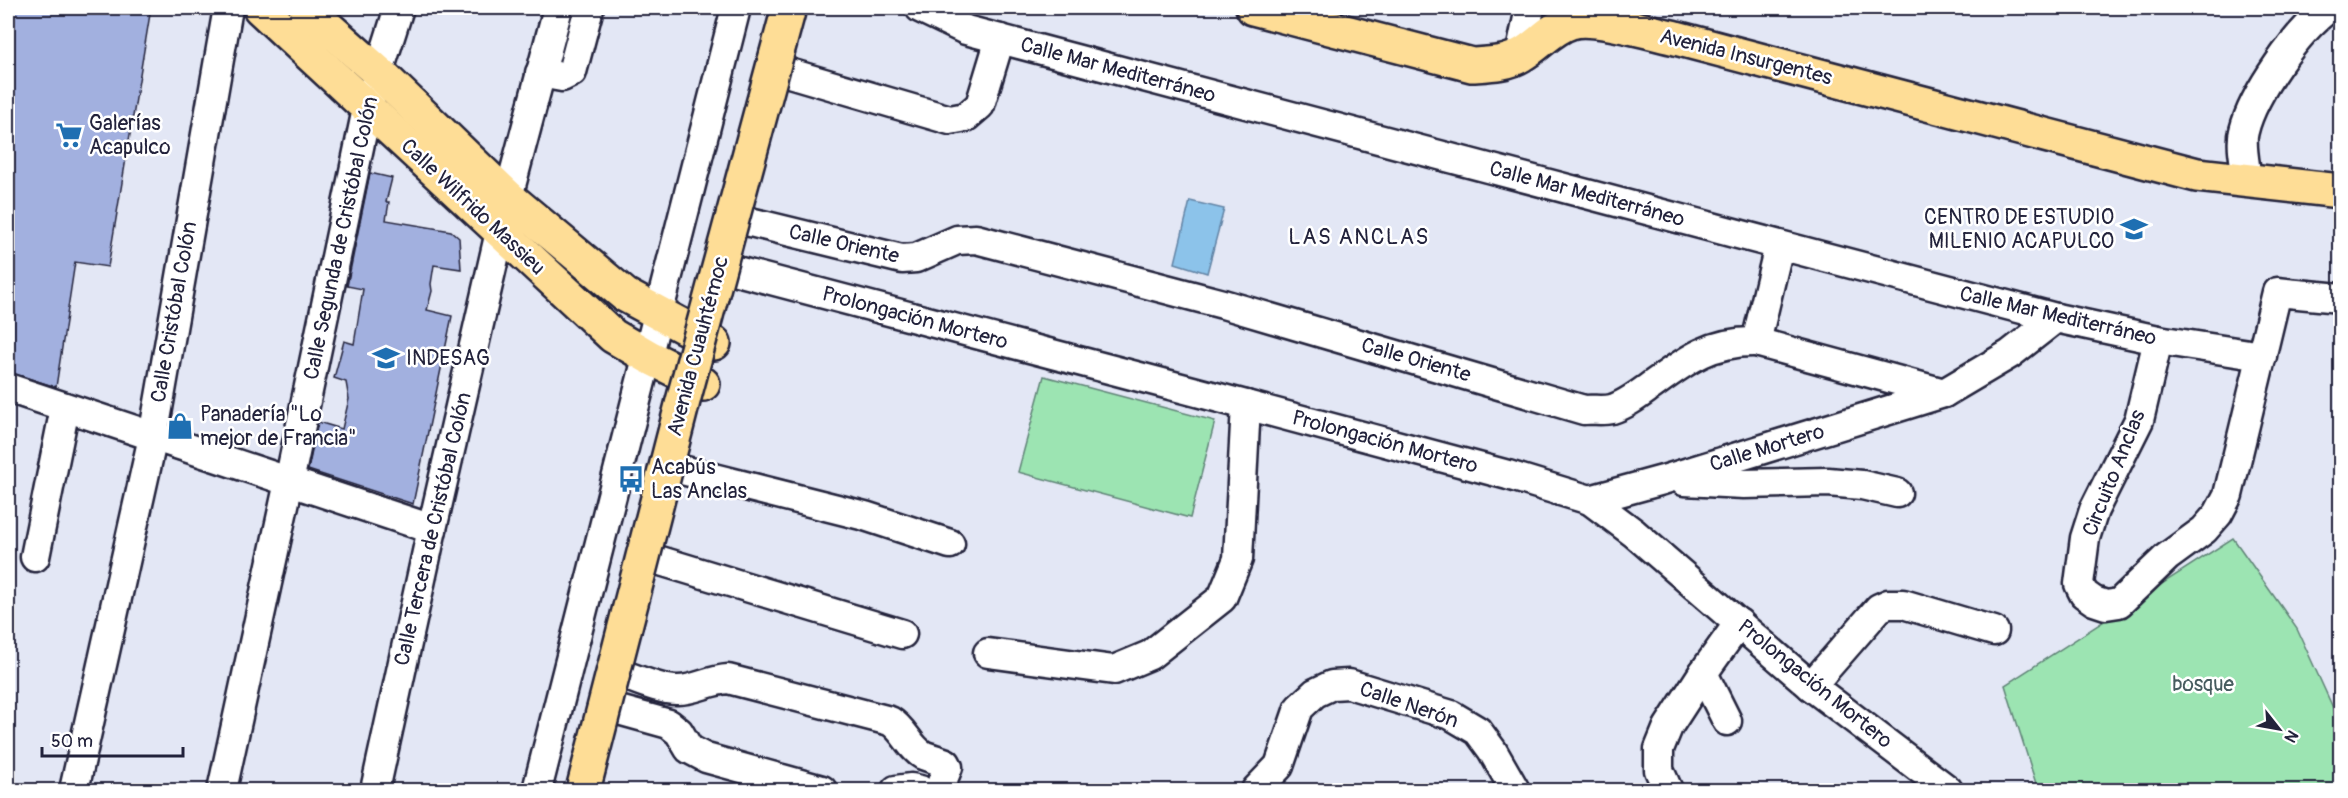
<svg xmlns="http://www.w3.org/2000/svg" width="2348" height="798" viewBox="0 0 2348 798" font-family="Pangolin,sans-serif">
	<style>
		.green { fill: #9ce4b2; stroke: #5f8376; stroke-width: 1.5 }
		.water { fill: #8cc3ea; stroke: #6283a4; stroke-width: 1.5 }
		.building { fill: #a2b0df; stroke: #22223b; stroke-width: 1.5 }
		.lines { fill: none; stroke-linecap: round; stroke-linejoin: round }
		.minor-casing { stroke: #22223b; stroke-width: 33 }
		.major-casing { stroke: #22223b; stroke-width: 38 }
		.minor { stroke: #fff; stroke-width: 28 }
		.major { stroke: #fedd96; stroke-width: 33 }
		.major-bridge-casing { stroke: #22223b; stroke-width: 38; stroke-linecap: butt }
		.major-bridge { stroke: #fedd96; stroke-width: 33 }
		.labels { text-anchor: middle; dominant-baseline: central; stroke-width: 5; stroke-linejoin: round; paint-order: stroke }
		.street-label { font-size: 21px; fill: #22223b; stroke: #fff }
		.poi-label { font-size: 21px; fill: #22223b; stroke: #fff; text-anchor: start }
		.park-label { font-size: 21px; fill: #475c5f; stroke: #fff }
		.neighbourhood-label { font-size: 22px; letter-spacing: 1.5px; fill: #22223b; stroke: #fff }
	</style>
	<rect width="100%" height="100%" fill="#e3e7f5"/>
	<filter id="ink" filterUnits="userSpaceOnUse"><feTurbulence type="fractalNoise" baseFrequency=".0167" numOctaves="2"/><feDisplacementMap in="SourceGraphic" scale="12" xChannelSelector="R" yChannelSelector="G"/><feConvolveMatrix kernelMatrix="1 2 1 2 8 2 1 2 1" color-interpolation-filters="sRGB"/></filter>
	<g filter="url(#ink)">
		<g class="green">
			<polygon points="1044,376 1215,421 1190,518 1018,472"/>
			<polygon points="2233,538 2297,629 2340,723 2340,790 2038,790 2005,685"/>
		</g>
		<polygon class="water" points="1190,201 1224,209 1207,273 1175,263"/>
		<g class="building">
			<polygon points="8,8 151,8 108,267 75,262 56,387 8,372"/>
			<polygon points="370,173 392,178 386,202 389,202 386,220 451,231 459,238 461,269 434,265 431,284 432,291 427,310 452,316 413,504 308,470 318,422 342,429 349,399 346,382 334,378 344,341 354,344 363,289 347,286"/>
		</g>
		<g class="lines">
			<defs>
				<g id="minor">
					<polyline points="920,8 966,30 2056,318 2158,340 2262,356"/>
					<polyline points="1520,56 1530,8"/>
					<polyline points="786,72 950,120 966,117 980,105 1000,39"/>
					<polyline points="540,73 562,77 572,72 589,8"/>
					<path d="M2247,181C2246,166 2240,145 2244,131C2253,94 2298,30 2329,8"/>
					<path d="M746,221L902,259L916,258L957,240L976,239L1223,304L1584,410C1592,409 1603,411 1612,409C1625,405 1637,396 1648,388C1684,362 1709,341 1756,342L1944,393"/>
					<polyline points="733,270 1246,405 1508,475 1590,500 1634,533 1811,686 1948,790"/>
					<polyline points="2158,340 2139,420 2094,510 2085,538 2079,584 2084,594 2094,601 2106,605 2119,603 2167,557 2204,530 2218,514 2228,495 2277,292 2340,298"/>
					<polyline points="1756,342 1779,246"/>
					<polyline points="8,388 432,529"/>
					<polyline points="678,469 865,516 950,544"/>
					<polyline points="1684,481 1744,484 1828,482 1862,485 1897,493"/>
					<polyline points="1590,500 1663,480 1944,393 2010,354 2056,318"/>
					<polyline points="35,557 65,408"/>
					<polyline points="654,559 902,634"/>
					<polyline points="988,653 1114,670 1150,655 1222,598 1238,559 1246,405"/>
					<polyline points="1703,673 1727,721"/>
					<path d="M624,675C638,680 663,691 678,690C695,690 710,680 728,679L890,721C905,730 909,747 923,755C930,758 939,760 946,763L948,767L939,790"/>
					<polyline points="1811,686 1879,608 1888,604 1903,604 1994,631"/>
					<polyline points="615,709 669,724 679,732 689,749 706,758 822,790"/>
					<polyline points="74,790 153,437 228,8"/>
					<polyline points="222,790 289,482 367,109 399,8"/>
					<polyline points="375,790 432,529 508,197 558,8"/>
					<polyline points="537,790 736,8"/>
					<polyline points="896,790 911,788 920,790"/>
					<polyline points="1256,790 1279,766 1299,708 1315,693 1332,685 1349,684 1451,715 1478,731 1492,750 1515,790"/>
					<polyline points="1668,790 1659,770 1659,749 1668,727 1703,673 1739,623"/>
				</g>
				<g id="major">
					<polyline points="260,8 613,336 649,357 703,384"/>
					<polyline points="306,8 379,73 508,197 625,295 714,343"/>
					<path d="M1253,8L1472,65C1488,64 1507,64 1521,55C1539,45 1551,28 1571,22C1592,15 1653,33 1676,38L2197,175L2340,191"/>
				</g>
			</defs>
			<use href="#minor" class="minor-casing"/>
			<use href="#major" class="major-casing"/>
			<use href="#minor" class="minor"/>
			<use href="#major" class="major"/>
			<defs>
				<polyline id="major-bridge" points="583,790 683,401 789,8"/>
			</defs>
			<use href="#major-bridge" class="major-bridge-casing"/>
			<use href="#major-bridge" class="major-bridge"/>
		</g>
	</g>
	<defs>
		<symbol id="supermarket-bare" viewBox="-9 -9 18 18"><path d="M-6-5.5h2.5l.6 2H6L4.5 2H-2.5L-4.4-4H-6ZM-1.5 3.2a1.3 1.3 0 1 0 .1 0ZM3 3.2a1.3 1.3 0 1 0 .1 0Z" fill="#1f6fb2" stroke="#fff" stroke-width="2.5" paint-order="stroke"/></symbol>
		<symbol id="university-bare" viewBox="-9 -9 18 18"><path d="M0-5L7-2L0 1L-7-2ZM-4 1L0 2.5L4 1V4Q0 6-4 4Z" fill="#1f6fb2" stroke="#fff" stroke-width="2.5" paint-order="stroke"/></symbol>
		<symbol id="shop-bare" viewBox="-9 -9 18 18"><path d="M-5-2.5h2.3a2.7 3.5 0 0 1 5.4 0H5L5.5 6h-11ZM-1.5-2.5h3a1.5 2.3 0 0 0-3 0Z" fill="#1f6fb2" stroke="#fff" stroke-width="2.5" paint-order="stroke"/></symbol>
		<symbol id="bus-bare" viewBox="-9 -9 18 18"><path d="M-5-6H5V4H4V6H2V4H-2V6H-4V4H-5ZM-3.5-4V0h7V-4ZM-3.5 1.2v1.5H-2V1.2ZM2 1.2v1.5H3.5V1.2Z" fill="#1f6fb2" stroke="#fff" stroke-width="2.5" paint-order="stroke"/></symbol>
	</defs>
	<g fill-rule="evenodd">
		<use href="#supermarket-bare" x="50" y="116" width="38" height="38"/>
		<use href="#university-bare" x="2115" y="210" width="38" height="38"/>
		<use href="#university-bare" x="367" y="339" width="38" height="38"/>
		<use href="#shop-bare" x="161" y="407" width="38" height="38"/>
		<use href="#bus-bare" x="612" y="460" width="38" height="38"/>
	</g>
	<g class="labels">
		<g class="street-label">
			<text transform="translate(1746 57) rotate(14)">Avenida Insurgentes</text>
			<text transform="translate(1118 70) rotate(15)">Calle Mar Mediterráneo</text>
			<text transform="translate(1587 194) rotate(15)">Calle Mar Mediterráneo</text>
			<text transform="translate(473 207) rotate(43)">Calle Wilfrido Massieu</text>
			<text transform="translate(341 238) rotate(-78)">Calle Segunda de Cristóbal Colón</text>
			<text transform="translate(844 244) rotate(13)">Calle Oriente</text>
			<text transform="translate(174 312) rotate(-80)">Calle Cristóbal Colón</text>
			<text transform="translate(2058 316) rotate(13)">Calle Mar Mediterráneo</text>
			<text transform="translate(915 318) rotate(15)">Prolongación Mortero</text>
			<text transform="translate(698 346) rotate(-75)">Avenida Cuauhtémoc</text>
			<text transform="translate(1416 360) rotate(16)">Calle Oriente</text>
			<text transform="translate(1385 442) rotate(15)">Prolongación Mortero</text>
			<text transform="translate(1767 448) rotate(-17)">Calle Mortero</text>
			<text transform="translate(2114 473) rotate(-68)">Circuito Anclas</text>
			<text transform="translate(433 529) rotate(-77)">Calle Tercera de Cristóbal Colón</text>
			<text transform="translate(1815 684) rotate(39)">Prolongación Mortero</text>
			<text transform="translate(1409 705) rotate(19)">Calle Nerón</text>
		</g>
		<g class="poi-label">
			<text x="89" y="123">Galerías<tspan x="89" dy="24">Acapulco</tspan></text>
			<text x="2114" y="217" text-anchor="end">CENTRO DE ESTUDIO<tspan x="2114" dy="24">MILENIO ACAPULCO</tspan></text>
			<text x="406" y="358">INDESAG</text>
			<text x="200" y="414">Panadería "Lo<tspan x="200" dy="24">mejor de Francia"</tspan></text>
			<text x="651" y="467">Acabús<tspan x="651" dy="24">Las Anclas</tspan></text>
		</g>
		<g class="park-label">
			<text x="2203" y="684">bosque</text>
		</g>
		<g class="neighbourhood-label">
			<text x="1359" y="237">LAS ANCLAS</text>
		</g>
	</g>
	<rect width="2348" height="798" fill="none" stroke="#fff" stroke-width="30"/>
	<rect x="15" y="15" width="2318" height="768" fill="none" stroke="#22223b" stroke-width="2" filter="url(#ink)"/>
	<g transform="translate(2279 729) rotate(121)" stroke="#ffffff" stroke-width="4.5" paint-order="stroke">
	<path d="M0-4.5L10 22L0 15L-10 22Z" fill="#22223b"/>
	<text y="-9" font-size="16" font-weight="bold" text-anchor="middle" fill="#22223b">N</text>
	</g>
	<path d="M42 747v9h141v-9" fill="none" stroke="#22223b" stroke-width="3"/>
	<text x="51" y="747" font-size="18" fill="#22223b" stroke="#ffffff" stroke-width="4.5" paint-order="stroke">50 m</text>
</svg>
